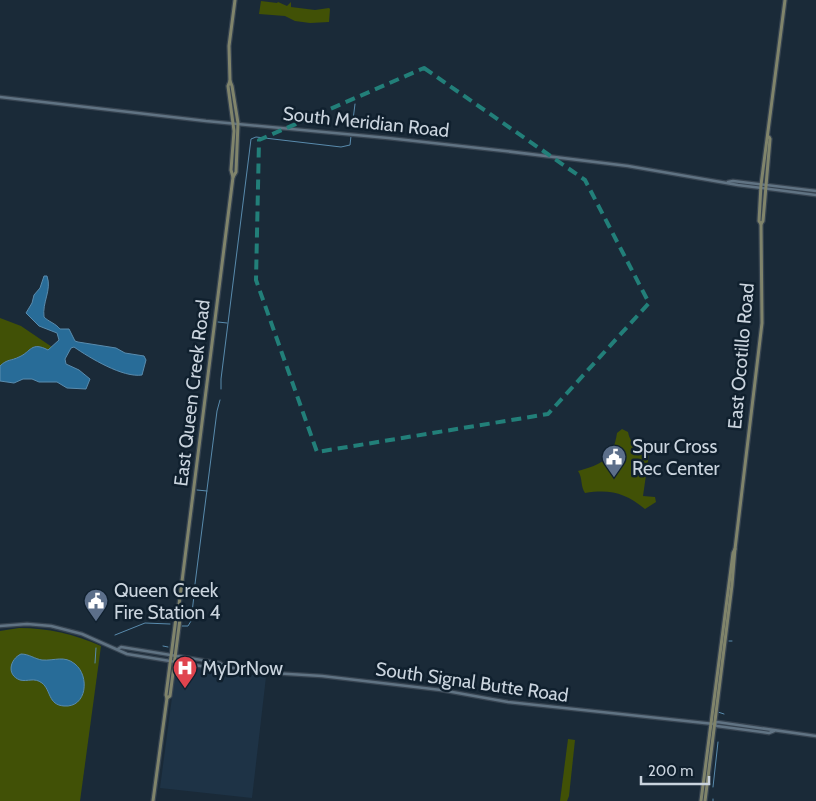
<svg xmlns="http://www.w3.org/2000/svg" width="816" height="801" viewBox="0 0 816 801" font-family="Cabin,sans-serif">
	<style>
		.built { fill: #1e3346 }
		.green { fill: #415106 }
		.water { fill: #286c98; stroke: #598bad }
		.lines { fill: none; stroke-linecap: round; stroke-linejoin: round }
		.stream { stroke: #598bad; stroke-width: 1 }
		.tertiary-casing { stroke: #374451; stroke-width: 5 }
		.secondary-casing { stroke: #374451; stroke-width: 5.5 }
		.tertiary { stroke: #607383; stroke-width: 2.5 }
		.secondary { stroke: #80846b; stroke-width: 3 }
		.marked { fill: none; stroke: #227f79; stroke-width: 4; stroke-dasharray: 10 6; stroke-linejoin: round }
		.labels { text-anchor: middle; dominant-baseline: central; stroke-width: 5; stroke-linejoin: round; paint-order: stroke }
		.street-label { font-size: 19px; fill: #cad4de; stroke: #10202e }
		.poi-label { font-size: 19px; fill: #cad4de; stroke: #10202e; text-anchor: start }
	</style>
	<rect width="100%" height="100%" fill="#1a2a38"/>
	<polygon class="built" points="181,664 203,669 209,668 266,677 252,798 160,788 176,667 177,665"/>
	<g class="green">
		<polygon points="261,1 277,3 278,2 287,6 291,2 291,7 315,10 329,8 330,9 329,22 310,23 295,21 285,16 259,14"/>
		<path d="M0,318L21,326L52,347L48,350C31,340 31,352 19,357C11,360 6,360 0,366Z"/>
		<path d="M622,429L628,432C630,444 639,449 649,454L643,496L655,497L656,502L645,509C625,493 611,489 585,493C580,486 583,478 578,471C602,464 613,460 617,433Z"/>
		<path d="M19,628C48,628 74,634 101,646L80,801H0V631Z"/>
		<polygon points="568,739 575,740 569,796 567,801 560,801"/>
	</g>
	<g class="water">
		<path d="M44,276H47C52,290 42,302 44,317C49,322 55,323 60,329H69L75,341L78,342L116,348L125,353L144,356L146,360L142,375C123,378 90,358 74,347L71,348L65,359L66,364L79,370L90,379L86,389L67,388L57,382H39L32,379H23L14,383L0,381V366C7,359 11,361 19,357C31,352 31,341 48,350L59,340L57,333L39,326L26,313L32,303L34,295L40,288Z"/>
		<path d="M21,654C29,654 35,659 42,660C55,661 64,655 75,664C90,676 87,708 64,706C48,705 51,690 42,683C34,677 28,682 20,680C6,675 10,659 21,654Z"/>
	</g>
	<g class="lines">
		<g class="stream">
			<polyline points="352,128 355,104"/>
			<polyline points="218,322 227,323"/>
			<polyline points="221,389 221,379 251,139 256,137 341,147 350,145 351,136"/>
			<polyline points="197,490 207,491"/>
			<polyline points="195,584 217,411 220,400"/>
			<polyline points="182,626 188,626 191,621 195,587"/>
			<polyline points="115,635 145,623 170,624"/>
			<polyline points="729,641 732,641"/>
			<polyline points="163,646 168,647"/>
			<polyline points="95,663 96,648"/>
			<polyline points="718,712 724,714"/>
			<polyline points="709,784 710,784"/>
			<polyline points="713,787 718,742"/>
			<polyline points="713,799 713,801"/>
		</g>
		<defs>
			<g id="tertiary">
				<polyline points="0,97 206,121 388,138 505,151 628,166 738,185 816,195"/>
				<polyline points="728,182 733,181 816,191"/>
				<polyline points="0,626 27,624 51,626 82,634 127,654 219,669 225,667"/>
				<polyline points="118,649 121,647 220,663 225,667 272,673 322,676 441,690 508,702 714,724 717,726 769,733 774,731"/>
				<polyline points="714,724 717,722 816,736"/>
			</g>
			<g id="secondary">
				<polyline points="233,177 231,170 234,131 228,86 230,81 229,46 235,0"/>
				<polyline points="761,224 759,221 761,185 785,0"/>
				<polyline points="167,698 170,696 180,619 178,613"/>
				<polyline points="153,801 167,698 166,695 176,618 178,613 233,177 236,172 238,123 232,86 230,81"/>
				<polyline points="701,801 733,553 735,549"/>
				<polyline points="705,801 732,585 735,549 762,323 761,224 763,221 770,139 769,137"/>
			</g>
		</defs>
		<use href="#tertiary" class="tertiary-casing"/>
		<use href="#secondary" class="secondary-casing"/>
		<use href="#tertiary" class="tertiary"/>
		<use href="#secondary" class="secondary"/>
	</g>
	<path class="marked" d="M424,68L585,180L649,303L548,414L317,452L256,280L259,140Z"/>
	<defs>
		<symbol id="civic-pin" viewBox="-11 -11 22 30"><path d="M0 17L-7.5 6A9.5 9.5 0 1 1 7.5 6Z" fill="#5c6f8a" stroke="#10202e"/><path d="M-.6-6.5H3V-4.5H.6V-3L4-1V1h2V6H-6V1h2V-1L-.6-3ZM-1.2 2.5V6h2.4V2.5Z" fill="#fff"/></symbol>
		<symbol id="hospital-pin" viewBox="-11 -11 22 30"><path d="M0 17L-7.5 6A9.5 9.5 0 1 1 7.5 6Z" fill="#e0444e" stroke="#10202e"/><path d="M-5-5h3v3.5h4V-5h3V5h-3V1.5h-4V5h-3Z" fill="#fff"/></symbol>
	</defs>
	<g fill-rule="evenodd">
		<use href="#civic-pin" x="600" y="443" width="28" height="38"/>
		<use href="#civic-pin" x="82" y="587" width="28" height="38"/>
		<use href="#hospital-pin" x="171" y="654" width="28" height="38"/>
	</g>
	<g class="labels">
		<g class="street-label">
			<text transform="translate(366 122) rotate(6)">South Meridian Road</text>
			<text transform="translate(741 356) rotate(-85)">East Ocotillo Road</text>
			<text transform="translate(192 393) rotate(-83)">East Queen Creek Road</text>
			<text transform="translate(472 682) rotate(8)">South Signal Butte Road</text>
		</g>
		<g class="poi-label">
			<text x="632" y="446">Spur Cross<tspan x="632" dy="22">Rec Center</tspan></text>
			<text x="114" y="590">Queen Creek<tspan x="114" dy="22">Fire Station 4</tspan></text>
			<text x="202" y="668">MyDrNow</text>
		</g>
	</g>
	<path d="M641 776v8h68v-8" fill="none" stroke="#cad4de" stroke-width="2.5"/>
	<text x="648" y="776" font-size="15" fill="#cad4de" stroke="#10202e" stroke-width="4" paint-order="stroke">200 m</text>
</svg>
